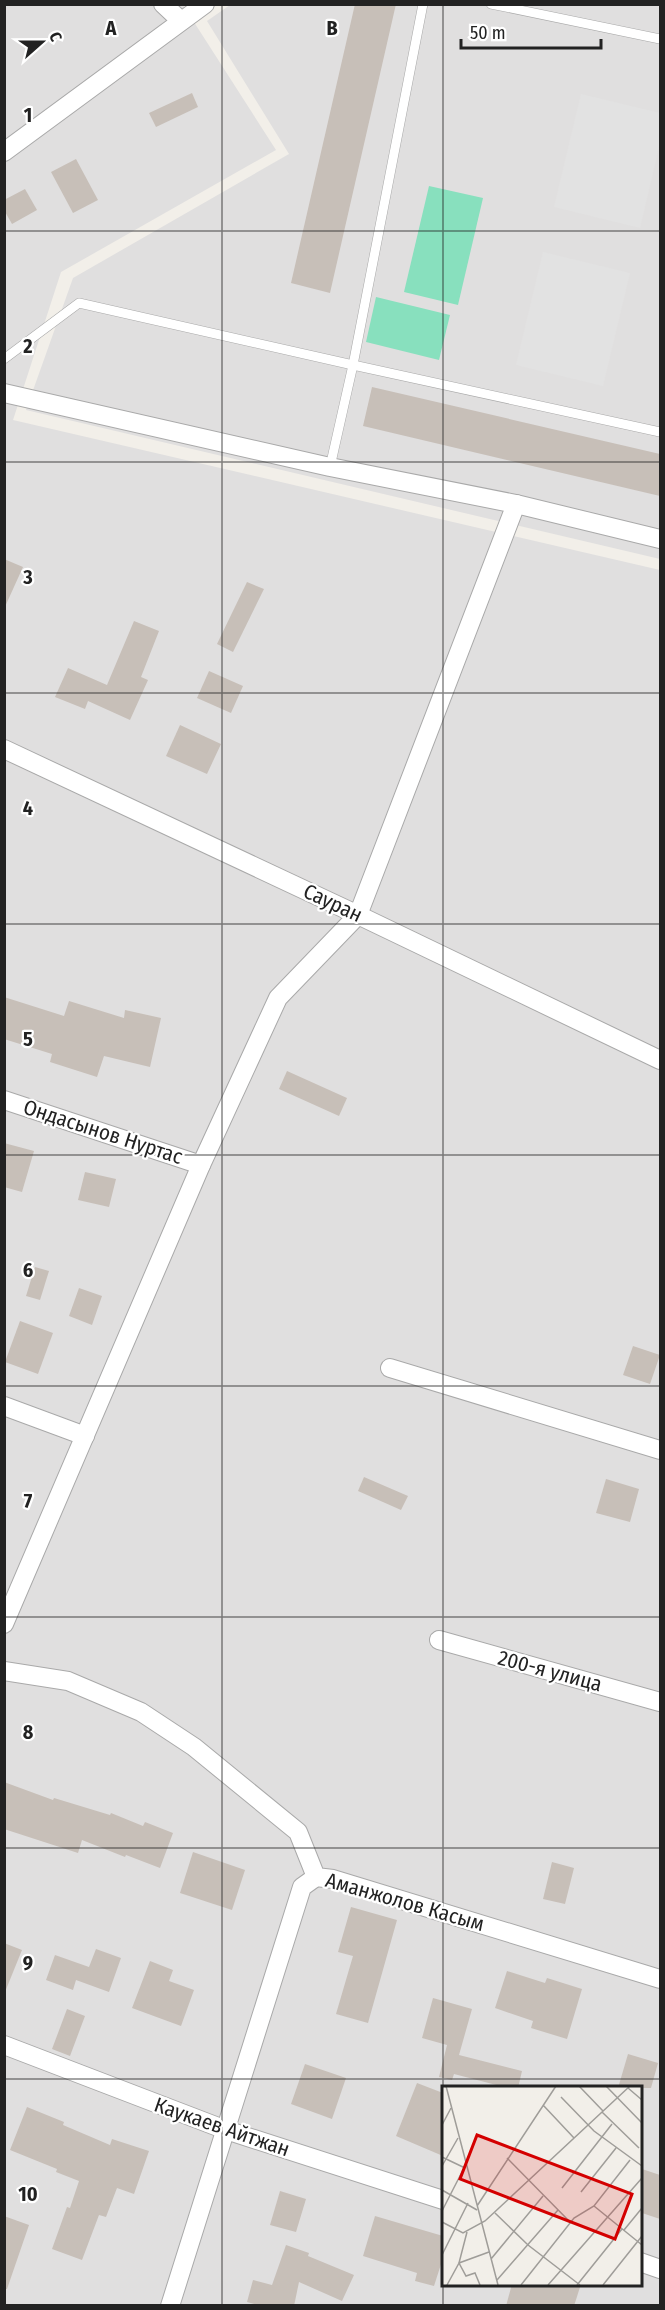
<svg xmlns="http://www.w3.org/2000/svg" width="665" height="2310" viewBox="0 0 665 2310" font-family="'Fira Sans Condensed',sans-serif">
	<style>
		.residential { fill: #e0dfdf; fill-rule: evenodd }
		.pitch { fill: #88e0be }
		.parking { fill: #e2e2e2 }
		.building { fill: #c7bfb8 }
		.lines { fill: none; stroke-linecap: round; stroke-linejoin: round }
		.lane-casing { stroke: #a9a9a9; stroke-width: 10 }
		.street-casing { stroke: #a9a9a9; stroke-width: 20 }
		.lane { stroke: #fff; stroke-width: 9 }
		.street { stroke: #fff; stroke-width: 18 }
		.grid { fill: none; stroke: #222; stroke-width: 1.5; stroke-opacity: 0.55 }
		.labels { text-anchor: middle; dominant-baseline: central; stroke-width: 4.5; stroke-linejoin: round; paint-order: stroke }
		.street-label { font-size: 21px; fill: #222; stroke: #fff }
		.inset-road { fill: none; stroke: #9f9d99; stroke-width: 1.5 }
		.view { fill: #d40000; fill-opacity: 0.15; stroke: #d40000; stroke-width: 3 }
		.inset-edge { fill: none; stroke: #222; stroke-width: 3 }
		.grid-label { font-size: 20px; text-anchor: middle; font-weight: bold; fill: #222; stroke: #fff; stroke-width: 4.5; stroke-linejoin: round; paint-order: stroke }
	</style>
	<rect width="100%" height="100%" fill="#f2efe9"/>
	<g class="residential">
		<path d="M5,5H183L276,150L61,272L13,420L660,570V2305L5,2306ZM443,2088H640V2284H443Z"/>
		<polygon points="230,5 660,5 660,559 26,410 73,278 289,154 207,21"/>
	</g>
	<g class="pitch">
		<polygon points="429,186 483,198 458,305 404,292"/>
		<polygon points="376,297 450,315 439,360 366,342"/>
	</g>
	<g class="parking">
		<polygon points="581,94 660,113 660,143 640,228 554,207"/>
		<polygon points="543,252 630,273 603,386 516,365"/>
	</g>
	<g class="building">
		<polygon points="355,4 396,4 330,293 291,283"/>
		<polygon points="192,93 198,107 156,127 149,113"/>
		<polygon points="76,159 98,200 73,213 51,172"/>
		<polygon points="25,189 37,210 12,224 4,210 4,200"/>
		<polygon points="372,387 660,454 660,496 363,426"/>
		<polygon points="4,559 23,567 4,609"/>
		<polygon points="247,582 264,589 233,652 217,644"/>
		<polygon points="134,621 159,631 141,677 148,680 130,720 88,701 85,709 55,697 68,668 107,685"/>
		<polygon points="209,671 243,686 231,713 197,698"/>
		<polygon points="180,725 221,744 207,774 166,756"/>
		<polygon points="4,997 64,1016 69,1001 124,1018 125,1010 161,1018 150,1067 104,1056 97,1077 50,1062 52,1054 4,1039"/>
		<polygon points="287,1071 347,1098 339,1116 279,1089"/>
		<polygon points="4,1143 34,1151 22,1192 4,1187"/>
		<polygon points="85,1172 116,1179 109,1207 78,1200"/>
		<polygon points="35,1267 49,1271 40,1300 26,1296"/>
		<polygon points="79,1288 102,1296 92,1325 69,1316"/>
		<polygon points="20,1321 53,1333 38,1374 5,1362"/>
		<polygon points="633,1346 660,1355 650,1384 623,1375"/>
		<polygon points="364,1477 408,1496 401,1510 358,1491"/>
		<polygon points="606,1479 639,1489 630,1522 596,1513"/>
		<polygon points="4,1782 53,1800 54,1798 110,1815 111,1813 143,1826 145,1822 173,1833 160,1868 126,1855 125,1857 82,1840 78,1853 4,1829"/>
		<polygon points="193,1852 245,1870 232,1910 180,1893"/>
		<polygon points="552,1862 574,1868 565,1904 543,1899"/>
		<polygon points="351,1907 397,1920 368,2023 336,2014 353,1956 338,1952"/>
		<polygon points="4,1943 22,1950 5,1992 4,1992"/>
		<polygon points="96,1949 121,1958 109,1992 76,1980 73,1990 46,1980 55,1955 89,1967"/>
		<polygon points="150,1961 173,1970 169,1981 194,1990 181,2026 132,2008"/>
		<polygon points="507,1971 545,1983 547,1978 582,1989 567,2039 531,2028 533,2021 495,2008"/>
		<polygon points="433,1998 472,2009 459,2055 522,2071 518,2088 508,2088 454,2074 452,2080 439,2077 447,2045 422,2038"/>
		<polygon points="67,2009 85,2016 70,2056 52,2049"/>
		<polygon points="628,2054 658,2063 651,2088 618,2088"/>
		<polygon points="305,2064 346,2078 332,2119 291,2104"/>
		<polygon points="417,2083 443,2093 443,2156 396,2136"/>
		<polygon points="27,2107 64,2122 63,2125 110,2145 112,2139 149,2151 134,2194 117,2188 106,2217 99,2215 82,2260 52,2249 67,2207 70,2208 79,2181 56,2172 57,2169 10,2150"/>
		<polygon points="639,2168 660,2175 660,2219 639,2212"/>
		<polygon points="280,2191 306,2199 296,2232 270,2225"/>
		<polygon points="4,2216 29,2225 7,2289 4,2289"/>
		<polygon points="375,2216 443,2236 443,2258 434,2286 415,2281 417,2273 363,2256"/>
		<polygon points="286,2245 309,2253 308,2256 354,2275 342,2301 299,2282 294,2306 262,2306 247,2302 253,2280 272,2285"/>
		<polygon points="512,2284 581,2284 574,2306 506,2306"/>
	</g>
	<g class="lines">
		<defs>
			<g id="lane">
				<polyline points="491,4 660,39"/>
				<polyline points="4,359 79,303 353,365 660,432"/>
				<polyline points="330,467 353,365 423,4"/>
			</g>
			<g id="street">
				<polyline points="163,4 181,21"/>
				<polyline points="4,152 205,4"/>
				<polyline points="4,393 330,467 516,504 660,539"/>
				<polyline points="4,749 358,915 660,1060"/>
				<polyline points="4,1100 201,1165"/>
				<polyline points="390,1368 660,1450"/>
				<polyline points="4,1406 85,1436"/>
				<polyline points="4,1624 201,1165 278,998 358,915 516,504"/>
				<polyline points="439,1640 660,1702"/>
				<polyline points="4,1671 68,1681 141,1712 194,1747 298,1832 316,1877 333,1879 660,1979"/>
				<polyline points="4,2045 226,2130 443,2200"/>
				<polyline points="640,2262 660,2269"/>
				<polyline points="170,2306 302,1887 316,1877"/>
			</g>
		</defs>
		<use href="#lane" class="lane-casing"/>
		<use href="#street" class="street-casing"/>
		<use href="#lane" class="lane"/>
		<use href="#street" class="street"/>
	</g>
	<path class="grid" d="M222,4V2306M443,4V2088M4,231H660M4,462H660M4,693H660M4,924H660M4,1155H660M4,1386H660M4,1617H660M4,1848H660M4,2079H660M443,2284V2306"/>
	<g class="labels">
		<g class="street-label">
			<text transform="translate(333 903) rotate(25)">Сауран</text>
			<text transform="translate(103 1132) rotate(18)">Ондасынов Нуртас</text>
			<text transform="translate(550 1671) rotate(15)">200-я улица</text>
			<text transform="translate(405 1902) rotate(16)">Аманжолов Касым</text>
			<text transform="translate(222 2127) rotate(19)">Каукаев Айтжан</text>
		</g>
	</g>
	<g transform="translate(442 2086)">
		<rect width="200" height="200" fill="#f2efe9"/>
		<path class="inset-road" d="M4,0L56,199M137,0L161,25M164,0L200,37M186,2L200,14M119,11L152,45L200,80M101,19L132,52M160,26L197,62M0,39L9,22M0,71L23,82M65,72L129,137M0,80L16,52M120,102L170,38M0,104L35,124M139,106L174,62M35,120L114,0M152,120L200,159M0,125L22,82M53,127L86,159L138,199M0,136L21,147L43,135L188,0M182,144L200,122M0,169L26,117M49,173L101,110M55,194L116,124M5,199L17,177L25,146M38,199L33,187L24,190L17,177L47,166M79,199L132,132L152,120L188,74M106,199L200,92M135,199L180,143M161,199L200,150"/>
		<path class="view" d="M35,49L190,108L173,153L18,93Z"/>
		<rect width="200" height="200" class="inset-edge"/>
	</g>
	<g class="grid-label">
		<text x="111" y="35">A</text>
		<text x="332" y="35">B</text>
		<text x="28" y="122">1</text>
		<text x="28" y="353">2</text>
		<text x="28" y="584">3</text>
		<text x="28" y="815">4</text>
		<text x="28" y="1046">5</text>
		<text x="28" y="1277">6</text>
		<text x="28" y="1508">7</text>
		<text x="28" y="1739">8</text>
		<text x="28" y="1970">9</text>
		<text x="28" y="2201">10</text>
	</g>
	<rect width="665" height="2310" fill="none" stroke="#222222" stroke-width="12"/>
	<g transform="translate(42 42) rotate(69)" stroke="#ffffff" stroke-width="4.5" paint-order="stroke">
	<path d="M0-4.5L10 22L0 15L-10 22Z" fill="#222222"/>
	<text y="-9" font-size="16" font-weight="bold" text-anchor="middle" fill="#222222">С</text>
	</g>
	<path d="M461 39v9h140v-9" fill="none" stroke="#222222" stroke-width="3"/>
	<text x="470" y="39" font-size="18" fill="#222222" stroke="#ffffff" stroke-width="4.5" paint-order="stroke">50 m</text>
</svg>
